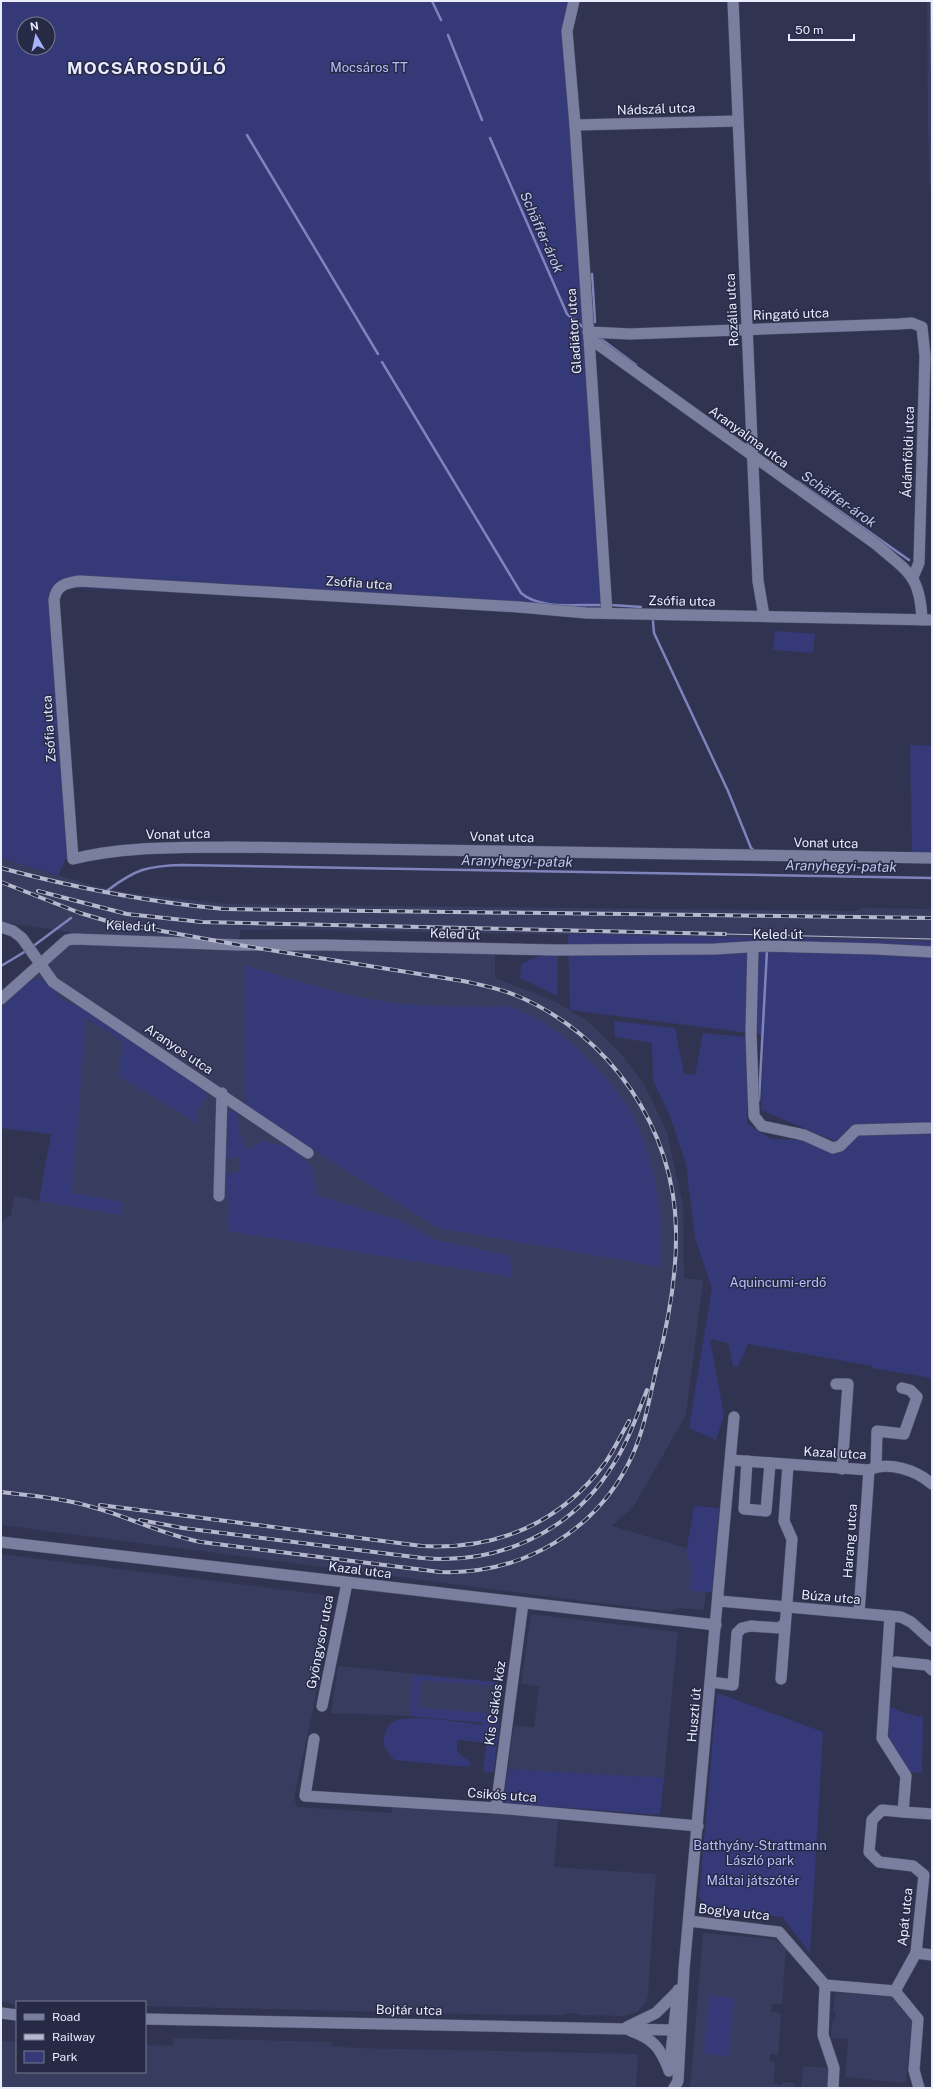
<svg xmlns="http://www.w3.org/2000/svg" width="933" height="2089" viewBox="0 0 933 2089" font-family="'Public Sans',sans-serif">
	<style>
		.built { fill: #383c5e }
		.green { fill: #363978; fill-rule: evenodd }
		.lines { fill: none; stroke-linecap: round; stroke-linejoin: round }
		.stream { stroke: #7f83bb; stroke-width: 2.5 }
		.minor-casing { stroke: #4f516a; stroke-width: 12 }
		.minor { stroke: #7a7f9f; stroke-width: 11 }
		.tram { stroke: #b6b9ce; stroke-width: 1 }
		.rail-casing { stroke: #b6b9ce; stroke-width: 4 }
		.rail { stroke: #272a45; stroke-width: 2.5; stroke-dasharray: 8; stroke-linecap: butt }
		.labels { text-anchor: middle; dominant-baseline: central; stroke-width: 3; stroke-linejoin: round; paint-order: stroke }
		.park-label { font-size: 13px; fill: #b6bffc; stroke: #272a45 }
		.street-label { font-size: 13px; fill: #e9ecff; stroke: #272a45 }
		.water-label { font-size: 14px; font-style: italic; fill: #c1c7f0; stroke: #272a45 }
		.district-label { font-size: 17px; font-weight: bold; letter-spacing: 1px; fill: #e9ecff; stroke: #272a45 }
	</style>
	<rect width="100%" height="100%" fill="#313450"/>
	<g class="built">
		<polygon points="927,1 932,1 932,198 929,179 928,133"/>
		<polygon points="1,858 94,886 129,893 226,904 854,911 863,908 932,909 932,942 274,929 274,930 240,930 239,944 495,954 495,978 554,1001 588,1021 620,1053 644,1084 667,1132 683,1206 684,1278 703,1280 686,1415 634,1506 612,1526 709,1555 704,1610 681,1608 669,1611 599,1603 1,1525 1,1222 11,1215 14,1196 39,1201 51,1134 1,1128 1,996 70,932 1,922"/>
		<polygon points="1,1554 333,1596 313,1710 294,1797 297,1807 392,1813 392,1806 558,1819 554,1867 656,1874 648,1996 646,2002 637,2012 624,2016 578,2015 577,2013 567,2013 564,2015 471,2014 145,2006 145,2002 17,2002 17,2004 13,2004 1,2001"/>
		<polygon points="531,1614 678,1632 664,1778 508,1769 514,1726 534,1727 539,1686 521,1684"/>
		<polygon points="338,1666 498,1682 495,1723 410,1716 331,1713"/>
		<polygon points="703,1933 774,1939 786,1948 782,2004 772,2004 771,2012 781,2013 778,2055 770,2054 770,2061 775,2062 774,2084 782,2085 783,2082 794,2083 794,2087 801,2087 803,2066 828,2068 827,2088 690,2088"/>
		<polygon points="835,1993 896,1997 912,2017 906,2083 845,2077 848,2039 831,2038 832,2021 835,2021 836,2011 833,2011"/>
		<polygon points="174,2038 331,2042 332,2046 355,2048 638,2054 636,2088 1,2088 1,2041 17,2042 17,2072 145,2072 145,2045 173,2046"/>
	</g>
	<g class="green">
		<path d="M1,1H570L607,613L59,587L66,761L72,847L58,875L1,858ZM24,24H48V48H24Z"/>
		<polygon points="775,631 815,634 813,653 773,650"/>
		<polygon points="910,745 932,746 932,852 912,852"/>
		<polygon points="568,934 932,942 932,1378 872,1368 873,1366 748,1344 738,1367 733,1366 728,1343 710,1339 724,1416 716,1440 689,1428 712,1288 695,1238 686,1164 669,1114 653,1080 652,1043 615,1037 614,1021 675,1028 684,1074 695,1075 703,1033 747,1037 747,1123 771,1139 798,1140 801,1136 837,1149 855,1126 835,1141 761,1110 764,1035 570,1010"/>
		<polygon points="546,953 558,954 557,996 520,978 521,964"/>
		<path d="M244,965C296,980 348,998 403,1004C430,1006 458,1006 485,1007C493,1007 504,1005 512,1008C544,1019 571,1040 593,1064C606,1079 621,1094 631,1112C657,1162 663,1212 662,1267L438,1228L245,1107Z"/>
		<polygon points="39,979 46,981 56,989 56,994 66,1002 76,1004 206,1089 206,1099 198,1108 197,1123 119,1076 122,1041 86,1018 72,1193 123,1202 121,1215 39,1201 51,1134 1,1128 1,1010 18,988 32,980"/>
		<polygon points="232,1110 237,1112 240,1133 246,1150 263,1141 286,1146 301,1155 313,1168 317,1195 402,1221 436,1240 510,1256 512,1277 227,1231 229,1200 224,1199 226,1173 239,1172 239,1157 226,1158 228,1114"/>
		<polygon points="694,1506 719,1508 712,1592 690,1591 692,1567 686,1553"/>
		<path d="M413,1675L497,1682V1686L421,1680L418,1707L495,1714L494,1717H499C499,1735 495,1753 494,1771L485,1773L483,1769L487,1743L457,1740V1752L471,1763L470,1767L394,1760C391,1755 384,1749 384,1744C383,1737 386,1726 393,1722C410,1713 462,1723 482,1725L484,1723L410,1716Z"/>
		<polygon points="717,1693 823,1732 810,1954 783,1917 708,1908 699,1897"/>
		<polygon points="889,1706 904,1713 923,1717 922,1773 909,1772 888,1736"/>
		<polygon points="508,1769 664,1778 660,1815 507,1803 504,1800"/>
		<polygon points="709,1996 734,1998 729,2056 704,2054"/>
	</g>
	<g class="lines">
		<g class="stream">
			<polyline points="432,1 441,20"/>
			<polyline points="448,35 482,120"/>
			<polyline points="247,135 378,354"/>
			<polyline points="490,138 567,314 584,328"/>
			<polyline points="592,274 595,322"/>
			<polyline points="601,339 636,365"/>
			<path d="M382,362L521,593C541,610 577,604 602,605"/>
			<polyline points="797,481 909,560"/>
			<polyline points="611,605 641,607"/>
			<polyline points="653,621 654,633 728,791 751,848 755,851"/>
			<path d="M108,890C136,869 147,866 182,865L932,878"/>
			<polyline points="32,947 71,918"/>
			<polyline points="1,966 26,951"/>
			<polyline points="759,1100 767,950"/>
		</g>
		<defs>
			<g id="minor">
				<polyline points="574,1 567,31 575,125 607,613"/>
				<polyline points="733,1 758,581 764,616"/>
				<polyline points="575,125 737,121"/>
				<polyline points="588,332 630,334 898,324 912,323 922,327 925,356 919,563 913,577"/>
				<path d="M589,338L877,545C909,573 920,575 922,620"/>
				<path d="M932,620L586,613L519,607L80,581C66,583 56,585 54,600L73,859C125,846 179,848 232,847L932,858"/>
				<polyline points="1,927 13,931 22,938 53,982 308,1153"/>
				<polyline points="753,947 751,1033 754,1116 762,1126 804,1135 833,1148 840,1146 856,1130 929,1128"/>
				<polyline points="1,999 67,940 74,939 239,945 323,945 557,950 715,949 764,946 876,949 932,952"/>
				<polyline points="219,1196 222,1093"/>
				<polyline points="836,1384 848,1384 842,1469"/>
				<path d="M731,1460L869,1470C889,1461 916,1470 932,1484"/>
				<polyline points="747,1461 744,1509 766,1511 770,1463"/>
				<polyline points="876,1467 877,1431 904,1434 917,1397 910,1390 902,1388"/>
				<polyline points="1,1542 716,1625"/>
				<polyline points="719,1601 901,1617 911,1622 932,1641"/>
				<polyline points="859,1613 869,1470"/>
				<polyline points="890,1616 882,1738 906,1776 903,1812 882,1810 872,1820 869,1852 879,1862 913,1866 924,1875 916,1953 895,1991"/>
				<polyline points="896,1662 927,1665 932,1670"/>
				<polyline points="781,1679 792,1539 784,1521 788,1465"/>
				<polyline points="711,1682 733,1685 737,1633 742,1628 751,1626 780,1628 785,1623"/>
				<polyline points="322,1706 347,1583"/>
				<polyline points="314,1739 305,1796 496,1808 698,1826"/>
				<polyline points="496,1808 523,1603"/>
				<polyline points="903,1812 932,1814"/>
				<polyline points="689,1921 779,1932 825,1985 895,1991"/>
				<polyline points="916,1953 932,1955"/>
				<polyline points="825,1985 823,2035 834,2068 833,2088"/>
				<polyline points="895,1991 918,2019 914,2070 919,2088"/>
				<polyline points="1,2013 17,2015"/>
				<polyline points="145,2019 672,2030"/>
				<polyline points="627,2027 656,2013 677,1992"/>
				<path d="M631,2031C654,2039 660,2048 669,2070"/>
				<polyline points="669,2071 678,1990"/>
				<polyline points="674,2088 678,2081 684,1969 734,1417"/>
			</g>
		</defs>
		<use href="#minor" class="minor-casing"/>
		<use href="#minor" class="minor"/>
		<g class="tram">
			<polyline points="931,1 932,145"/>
			<polyline points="725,934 932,939"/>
		</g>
		<defs>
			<g id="rail">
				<path d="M1,868C75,888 148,902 224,909L932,918"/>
				<path d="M1,882L80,913L107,921L239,945L463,981C481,985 498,988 515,995C610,1034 675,1129 676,1231C677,1276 668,1323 657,1366C650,1395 645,1427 633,1454C599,1530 523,1575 440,1572L201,1542C160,1534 130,1517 92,1507C63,1498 31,1496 1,1492"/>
				<polyline points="38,891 127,914 202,922 725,934"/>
				<path d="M100,1505L422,1546C496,1550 560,1524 605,1463C614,1450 621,1435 629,1421"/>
				<path d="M140,1520L183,1528L422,1558C499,1565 572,1532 613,1465C628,1442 637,1415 647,1390"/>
			</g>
		</defs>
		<use href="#rail" class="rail-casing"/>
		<use href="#rail" class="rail"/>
	</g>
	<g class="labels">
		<g class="park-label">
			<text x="369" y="67">Mocsáros TT</text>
			<text x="778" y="1282">Aquincumi-erdő</text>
			<text x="760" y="1845">Batthyány-Strattmann<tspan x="760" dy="15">László park</tspan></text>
			<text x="753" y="1880">Máltai játszótér</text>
		</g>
		<g class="street-label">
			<text transform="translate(656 109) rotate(-2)">Nádszál utca</text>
			<text transform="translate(732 310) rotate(-93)">Rozália utca</text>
			<text transform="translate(791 314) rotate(-2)">Ringató utca</text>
			<text transform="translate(574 331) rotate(-94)">Gladiátor utca</text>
			<text transform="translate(749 437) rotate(36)">Aranyalma utca</text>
			<text transform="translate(908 452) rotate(-88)">Ádámföldi utca</text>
			<text transform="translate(359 583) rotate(4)">Zsófia utca</text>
			<text transform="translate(682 601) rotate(1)">Zsófia utca</text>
			<text transform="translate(49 729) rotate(-94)">Zsófia utca</text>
			<text transform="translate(178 834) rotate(-1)">Vonat utca</text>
			<text transform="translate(502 837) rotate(1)">Vonat utca</text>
			<text transform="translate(826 843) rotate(1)">Vonat utca</text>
			<text transform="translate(131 926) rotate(2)">Keled út</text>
			<text transform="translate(455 934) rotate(2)">Keled út</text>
			<text x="778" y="934">Keled út</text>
			<text transform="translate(179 1049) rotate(34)">Aranyos utca</text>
			<text transform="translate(835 1453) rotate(3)">Kazal utca</text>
			<text transform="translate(850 1541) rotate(-86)">Harang utca</text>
			<text transform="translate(360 1570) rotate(7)">Kazal utca</text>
			<text transform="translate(831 1597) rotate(5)">Búza utca</text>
			<text transform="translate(320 1642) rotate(-79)">Gyöngysor utca</text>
			<text transform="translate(495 1703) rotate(-82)">Kis Csikós köz</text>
			<text transform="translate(694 1715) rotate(-85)">Huszti út</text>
			<text transform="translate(502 1795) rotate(4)">Csikós utca</text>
			<text transform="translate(734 1912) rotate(6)">Boglya utca</text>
			<text transform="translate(905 1917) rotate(-84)">Apát utca</text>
			<text transform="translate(409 2010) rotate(1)">Bojtár utca</text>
		</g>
		<g class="water-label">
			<text transform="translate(542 232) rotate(66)">Schäffer-árok</text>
			<text transform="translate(839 499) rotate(35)">Schäffer-árok</text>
			<text transform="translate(517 861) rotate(1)">Aranyhegyi-patak</text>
			<text transform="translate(841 866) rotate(1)">Aranyhegyi-patak</text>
		</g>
		<g class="district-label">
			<text x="147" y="68">MOCSÁROSDŰLŐ</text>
		</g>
	</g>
	<rect width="933" height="2089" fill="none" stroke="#e9ecff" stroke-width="4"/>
	<rect x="16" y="2001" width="130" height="72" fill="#272a45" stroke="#75788f"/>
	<rect x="24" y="2014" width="20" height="6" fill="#7a7f9f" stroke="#75788f"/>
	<text x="52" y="2021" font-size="12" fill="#e9ecff">Road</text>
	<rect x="24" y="2034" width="20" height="6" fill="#b6b9ce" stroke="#75788f"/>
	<text x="52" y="2041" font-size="12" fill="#e9ecff">Railway</text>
	<rect x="24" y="2051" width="20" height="12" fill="#363978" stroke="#75788f"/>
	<text x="52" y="2061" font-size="12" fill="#e9ecff">Park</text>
	<g transform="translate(36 36) rotate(351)"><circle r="19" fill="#272a45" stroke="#75788f"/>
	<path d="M0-3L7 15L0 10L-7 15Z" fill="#a7b1fc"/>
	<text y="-6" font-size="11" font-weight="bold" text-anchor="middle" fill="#e9ecff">N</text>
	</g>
	<path d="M789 34v6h65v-6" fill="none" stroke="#e9ecff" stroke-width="2"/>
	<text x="795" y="34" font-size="12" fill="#e9ecff" stroke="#272a45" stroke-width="3" paint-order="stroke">50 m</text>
</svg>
